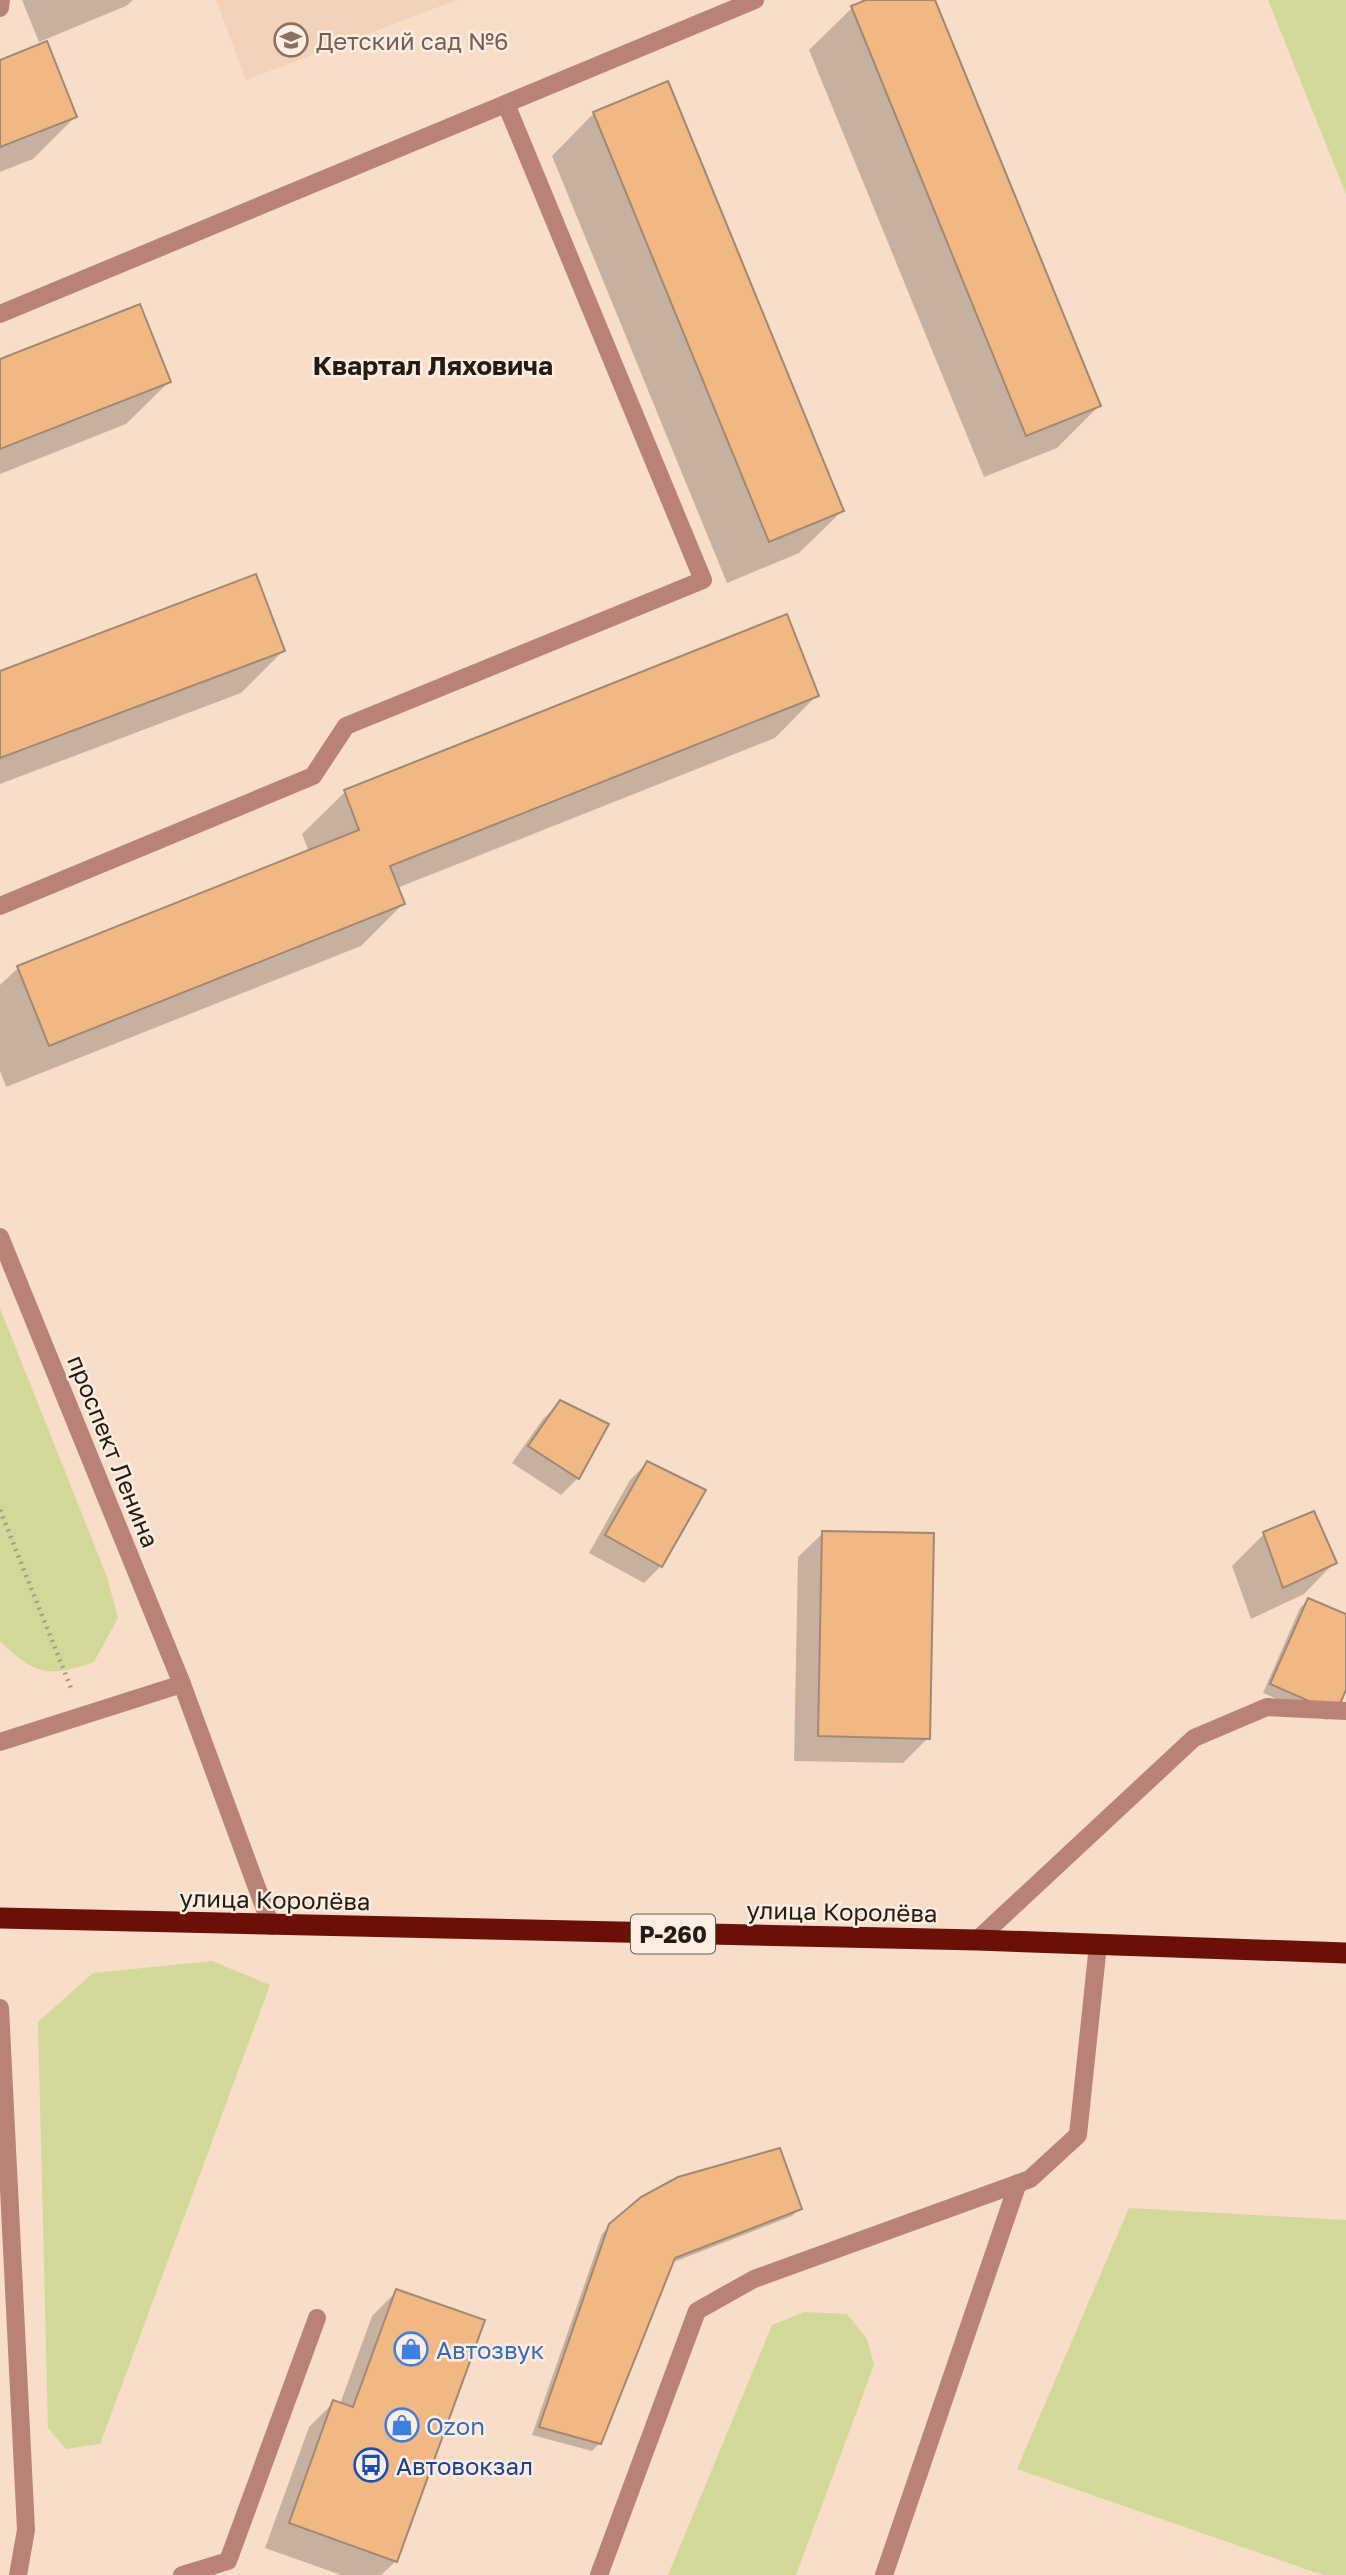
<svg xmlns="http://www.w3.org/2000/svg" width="1346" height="2575" viewBox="0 0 1346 2575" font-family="'Golos Text',sans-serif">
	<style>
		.built { fill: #f2d2b8 }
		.green { fill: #d1d89a }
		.shadow { fill: #0003 }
		.building { fill: #f2b883; stroke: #a08875; stroke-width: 2 }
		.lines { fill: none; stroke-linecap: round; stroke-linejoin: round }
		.path { stroke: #ac9887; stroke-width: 4.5; stroke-dasharray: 2 5; stroke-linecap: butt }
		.minor { stroke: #b98278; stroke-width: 18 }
		.highway { stroke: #6a1007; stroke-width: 21 }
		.labels { text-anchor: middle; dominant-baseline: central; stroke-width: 5; stroke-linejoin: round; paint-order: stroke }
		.shield { fill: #fdeee1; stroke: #655a51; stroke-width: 2 }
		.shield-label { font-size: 23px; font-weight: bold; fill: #241b13 }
		.education-label { font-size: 24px; fill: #785e54; stroke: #fdeee1; text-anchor: start }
		.street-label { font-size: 24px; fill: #241b13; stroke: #fdeee1 }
		.shop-label { font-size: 24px; fill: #366cbe; stroke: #fdeee1; text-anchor: start }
		.transit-label { font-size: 24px; fill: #164399; stroke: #fdeee1; text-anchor: start }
		.neighbourhood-label { font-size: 26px; font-weight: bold; fill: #241b13; stroke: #fdeee1 }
	</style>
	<rect width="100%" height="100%" fill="#f8dec9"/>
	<polygon class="built" points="216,0 457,0 246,80"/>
	<g class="green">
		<polygon points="1268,0 1346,0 1346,194"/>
		<path d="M0,1308L107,1577L118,1618L94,1662C47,1678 35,1675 0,1641Z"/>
		<polygon points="212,1961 270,1985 100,2444 66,2449 48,2428 38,2022 93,1973"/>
		<polygon points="1129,2208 1346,2220 1346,2575 1323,2575 1017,2469"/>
		<polygon points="804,2312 847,2314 867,2339 874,2365 796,2575 668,2575 772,2325"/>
	</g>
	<g class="shadow">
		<polygon points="22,0 133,0 126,6 39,42"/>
		<polygon points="870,0 933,0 1099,406 1057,448 984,477 809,50 852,8"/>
		<polygon points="0,61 75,117 33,159 0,172"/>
		<polygon points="594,113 842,511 799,553 727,583 552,156"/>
		<polygon points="0,361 169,382 126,424 0,474"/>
		<polygon points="786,616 817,695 775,738 397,888 403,904 361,946 6,1087 0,1071 0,985 18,968 309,852 302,834 345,792"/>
		<polygon points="283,651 241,693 0,784 0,672"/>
		<polygon points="560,1402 578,1478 561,1495 512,1463 543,1419"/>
		<polygon points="647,1463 661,1566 644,1583 589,1553 630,1480"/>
		<polygon points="823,1533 928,1738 903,1763 794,1761 798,1557"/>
		<polygon points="1264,1534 1335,1562 1304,1594 1251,1619 1232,1566"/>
		<polygon points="1308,1600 1346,1616 1346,1686 1335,1712 1327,1720 1263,1693 1300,1608"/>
		<polygon points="800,2208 792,2216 671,2263 600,2443 592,2451 532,2435 602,2234 610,2225"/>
		<polygon points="397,2291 396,2561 381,2575 341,2575 265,2548 309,2427 334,2402 340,2404 372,2316"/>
	</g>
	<g class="building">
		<polygon points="866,0 935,0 1101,406 1026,436 851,6"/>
		<polygon points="47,41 77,117 0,147 0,60"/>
		<polygon points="668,81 844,511 769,542 593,112"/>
		<polygon points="140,304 171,382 0,449 0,359"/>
		<polygon points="256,574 285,651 0,758 0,671"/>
		<polygon points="787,614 819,696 390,866 405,904 49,1046 17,966 359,830 344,790"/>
		<polygon points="560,1400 609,1424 579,1479 528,1446"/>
		<polygon points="647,1461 706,1490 662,1567 605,1535"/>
		<polygon points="1314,1511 1337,1563 1283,1588 1263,1532"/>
		<polygon points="822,1531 934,1533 930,1739 818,1736"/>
		<polygon points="1308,1598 1346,1614 1346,1690 1336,1713 1270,1684"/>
		<polygon points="780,2148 802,2209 675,2258 601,2444 539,2427 609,2224 641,2197 678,2177"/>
		<polygon points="396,2289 485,2320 397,2562 289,2523 333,2400 353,2407"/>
	</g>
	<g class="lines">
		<polyline class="path" points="0,1510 71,1688"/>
		<g class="minor">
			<polyline points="0,8 1,0"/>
			<polyline points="0,314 755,0"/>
			<polyline points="0,906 313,776 346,726 703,580 506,104"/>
			<polyline points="0,1237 182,1684 271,1926"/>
			<polyline points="0,1742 182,1684"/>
			<polyline points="977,1940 1194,1738 1267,1707 1346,1711"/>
			<polyline points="0,2008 26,2530 18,2575"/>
			<polyline points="182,2575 228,2561 317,2318"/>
			<polyline points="599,2575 697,2311 754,2279 1030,2179 1078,2135 1098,1945"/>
			<polyline points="884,2575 1018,2183"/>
		</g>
		<polyline class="highway" points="0,1918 977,1940 1346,1953"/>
	</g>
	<defs>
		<symbol id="school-ring" viewBox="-11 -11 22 22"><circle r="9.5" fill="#fdeee1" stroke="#8d6e63" stroke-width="1.5"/><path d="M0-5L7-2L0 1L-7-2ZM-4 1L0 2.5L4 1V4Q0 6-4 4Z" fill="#8d6e63"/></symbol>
		<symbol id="shop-ring" viewBox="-11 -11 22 22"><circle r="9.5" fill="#fdeee1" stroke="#3f7fe0" stroke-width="1.5"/><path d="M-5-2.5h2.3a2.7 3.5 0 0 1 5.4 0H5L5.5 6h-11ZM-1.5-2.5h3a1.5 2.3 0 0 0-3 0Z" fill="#3f7fe0"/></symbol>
		<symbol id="bus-ring" viewBox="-11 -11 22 22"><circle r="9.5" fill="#fdeee1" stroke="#1a4fb4" stroke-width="1.5"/><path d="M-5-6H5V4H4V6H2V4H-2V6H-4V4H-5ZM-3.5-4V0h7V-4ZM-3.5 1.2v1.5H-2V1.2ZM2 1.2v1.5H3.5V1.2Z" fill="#1a4fb4"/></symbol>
	</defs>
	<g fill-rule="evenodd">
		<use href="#school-ring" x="272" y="21" width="38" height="38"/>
		<use href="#shop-ring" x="392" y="2330" width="38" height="38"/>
		<use href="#shop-ring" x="383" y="2406" width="38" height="38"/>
		<use href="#bus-ring" x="352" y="2446" width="38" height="38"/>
	</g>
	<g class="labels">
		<rect class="shield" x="631" y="1914.5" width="84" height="39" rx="5"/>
		<g class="shield-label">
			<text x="673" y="1934">Р-260</text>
		</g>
		<g class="education-label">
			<text x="316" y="40">Детский сад №6</text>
		</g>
		<g class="street-label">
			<text transform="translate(114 1451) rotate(68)">проспект Ленина</text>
			<text transform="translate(275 1899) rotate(1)">улица Королёва</text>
			<text transform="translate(842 1911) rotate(1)">улица Королёва</text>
		</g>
		<g class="shop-label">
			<text x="436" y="2349">Автозвук</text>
			<text x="426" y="2425">Ozon</text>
		</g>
		<g class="transit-label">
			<text x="396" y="2465">Автовокзал</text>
		</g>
		<g class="neighbourhood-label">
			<text x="433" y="365">Квартал Ляховича</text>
		</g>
	</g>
</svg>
